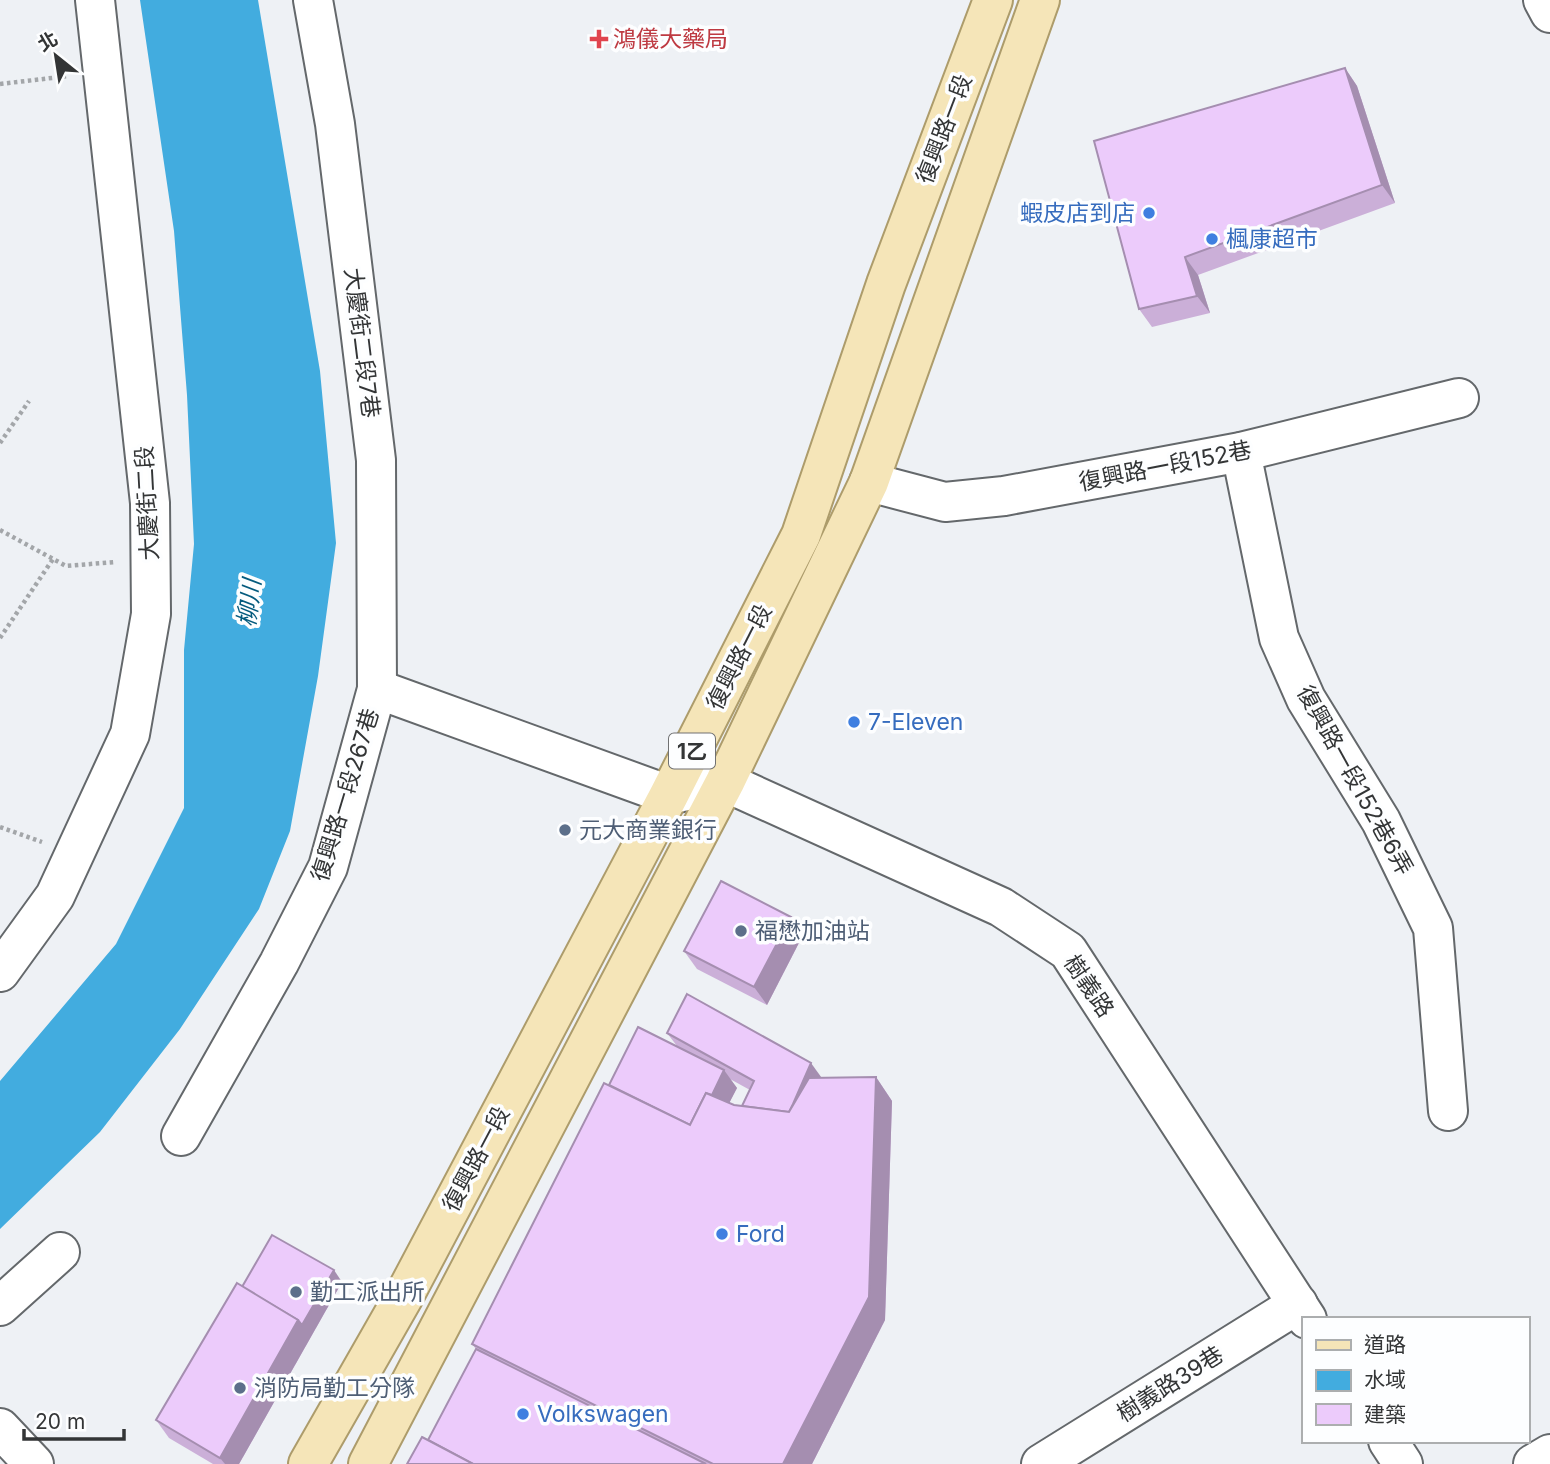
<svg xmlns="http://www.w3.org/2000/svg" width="1550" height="1464" viewBox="0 0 1550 1464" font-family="Inter,'Noto Sans TC',sans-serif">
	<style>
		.water { fill: #42acdf }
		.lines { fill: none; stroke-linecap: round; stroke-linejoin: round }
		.minor-casing { stroke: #64686b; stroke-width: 42 }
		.major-casing { stroke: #ad9c6b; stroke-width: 42 }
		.path { stroke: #a3a6a9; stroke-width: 4.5; stroke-dasharray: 3.5 3.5; stroke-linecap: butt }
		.minor { stroke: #fff; stroke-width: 38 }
		.major { stroke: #f5e5b8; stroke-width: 38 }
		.wall { fill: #cbafd8; fill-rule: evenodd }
		.shaded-wall { fill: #a58eb0 }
		.building { fill: #eccbfb; stroke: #a58eb0; stroke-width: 2 }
		.health-dot { fill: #e0444e; stroke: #fdfeff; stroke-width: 2.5 }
		.shop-dot { fill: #3f7fe0; stroke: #fdfeff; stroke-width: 2.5 }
		.service-dot { fill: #5c6f8a; stroke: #fdfeff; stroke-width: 2.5 }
		.labels { text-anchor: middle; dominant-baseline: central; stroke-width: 7; stroke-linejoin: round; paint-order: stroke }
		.shield { fill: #fdfeff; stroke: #707172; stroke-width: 2 }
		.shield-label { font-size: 21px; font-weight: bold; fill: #333536 }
		.health-label { font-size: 23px; fill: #be3a42; stroke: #fdfeff; text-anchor: start }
		.street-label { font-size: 23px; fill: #333536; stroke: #fdfeff }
		.shop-label { font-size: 23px; fill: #366cbe; stroke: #fdfeff; text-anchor: start }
		.service-label { font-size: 23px; fill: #4e5e75; stroke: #fdfeff; text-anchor: start }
		.water-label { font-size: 24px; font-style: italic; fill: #055b7e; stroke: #fdfeff }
	</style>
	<rect width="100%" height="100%" fill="#eef1f5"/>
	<polygon class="water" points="140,0 258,0 320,371 336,543 318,676 290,831 259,909 180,1029 100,1132 0,1229 0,1081 116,944 184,808 184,650 194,544 187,395 174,231"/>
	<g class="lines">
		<defs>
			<g id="minor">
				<polyline points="1543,0 1550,13"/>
				<polyline points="1241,452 1279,638 1306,699 1381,821 1433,928 1448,1111"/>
				<polyline points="869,482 945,502 1004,496 1241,452 1459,398"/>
				<polyline points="377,689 669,795 725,782 1001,907 1068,951 1307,1319"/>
				<polyline points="0,972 55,896 130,734 151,614 150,503 95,0"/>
				<polyline points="181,1136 279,963 328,867 377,689 376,460 335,124 313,0"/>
				<polyline points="0,1306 60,1252"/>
				<polyline points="0,1428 34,1464"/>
				<polyline points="1388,1441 1403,1464"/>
				<polyline points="1041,1464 1298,1304"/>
				<polyline points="1533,1464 1550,1454"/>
			</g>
			<g id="major">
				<polyline points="308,1464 404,1296 669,795 801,535 886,284 993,0"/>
				<polyline points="368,1464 725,782 869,482 1040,0"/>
			</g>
		</defs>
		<use href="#minor" class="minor-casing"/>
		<use href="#major" class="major-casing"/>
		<g class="path">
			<polyline points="0,84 69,76"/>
			<polyline points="0,443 29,401"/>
			<polyline points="0,530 66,566 115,562"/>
			<polyline points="0,638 53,559"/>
			<polyline points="0,827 42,842"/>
		</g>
		<use href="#minor" class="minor"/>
		<use href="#major" class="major"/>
	</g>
	<g class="wall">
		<polygon points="1345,68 1357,86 1395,203 1198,275 1210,313 1152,327 1139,309"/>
		<polygon points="791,917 803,935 767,1005 697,969 684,951"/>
		<path d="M667,1033L822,1078L876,1077L892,1101L885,1320L812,1464H407L428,1440L476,1349L472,1344L609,1085L677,1046ZM730,1079L750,1090L742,1106L734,1105L729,1103L737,1088Z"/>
		<polygon points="342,1282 239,1464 213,1464 169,1438 156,1420 242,1287"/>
	</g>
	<g class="shaded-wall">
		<polygon points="1345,68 1357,86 1395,203 1382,185"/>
		<polygon points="1185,257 1198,275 1210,313 1197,296"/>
		<polygon points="791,917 803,935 767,1005 754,987"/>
		<polygon points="811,1063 824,1081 790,1113"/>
		<polygon points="724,1070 737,1088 706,1148 694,1130"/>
		<polygon points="876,1077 892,1101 885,1320 812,1464 783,1464"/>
		<polygon points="334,1270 342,1282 239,1464 225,1464 220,1458 298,1320"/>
	</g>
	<g class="building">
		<polygon points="1345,68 1382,185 1185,257 1197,296 1139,309 1094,141"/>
		<polygon points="721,881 791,917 754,987 684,951"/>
		<polygon points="687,994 811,1063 793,1104 789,1112 742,1106 754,1081 667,1033"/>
		<polygon points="638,1027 724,1070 712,1095 706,1093 690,1125 609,1085"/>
		<polygon points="876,1077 869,1297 783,1464 713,1464 472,1344 604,1083 690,1125 706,1093 734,1105 789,1112 809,1078"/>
		<polygon points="272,1235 334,1270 302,1325 298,1320 242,1287"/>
		<polygon points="237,1283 298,1320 220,1458 156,1420"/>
		<polygon points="476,1349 706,1464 473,1464 428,1440"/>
		<polygon points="422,1437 473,1464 407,1464"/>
	</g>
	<path class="health-dot" d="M595.5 28.5h7v7h7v7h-7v7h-7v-7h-7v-7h7z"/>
	<g class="shop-dot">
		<circle cx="1149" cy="213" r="7"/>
		<circle cx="1212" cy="239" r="7"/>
		<circle cx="854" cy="722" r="7"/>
		<circle cx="722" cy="1234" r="7"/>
		<circle cx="523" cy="1414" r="7"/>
	</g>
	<g class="service-dot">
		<circle cx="565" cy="830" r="7"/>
		<circle cx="741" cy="931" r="7"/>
		<circle cx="296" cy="1292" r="7"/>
		<circle cx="240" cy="1388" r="7"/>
	</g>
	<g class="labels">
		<rect class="shield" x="669" y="733.5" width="46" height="35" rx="5"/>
		<g class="shield-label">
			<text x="692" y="751">1乙</text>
		</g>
		<g class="health-label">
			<text x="613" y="39">鴻儀大藥局</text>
		</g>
		<g class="street-label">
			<text transform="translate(944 129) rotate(-69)">復興路一段</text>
			<text transform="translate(362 343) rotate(83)">大慶街二段7巷</text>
			<text transform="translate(1165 466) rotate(-11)">復興路一段152巷</text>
			<text transform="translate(147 503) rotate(-93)">大慶街二段</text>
			<text transform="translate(739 657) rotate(-63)">復興路一段</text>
			<text transform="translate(1355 780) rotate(61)">復興路一段152巷6弄</text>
			<text transform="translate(345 795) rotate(-73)">復興路一段267巷</text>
			<text transform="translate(1089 986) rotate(56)">樹義路</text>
			<text transform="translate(476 1159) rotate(-62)">復興路一段</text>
			<text transform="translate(1170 1384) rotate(-32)">樹義路39巷</text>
		</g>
		<g class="shop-label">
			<text x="1135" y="213" text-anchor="end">蝦皮店到店</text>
			<text x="1226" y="239">楓康超市</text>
			<text x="868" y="722">7-Eleven</text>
			<text x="736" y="1234">Ford</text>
			<text x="537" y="1414">Volkswagen</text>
		</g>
		<g class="service-label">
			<text x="579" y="830">元大商業銀行</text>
			<text x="755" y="931">福懋加油站</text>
			<text x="310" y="1292">勤工派出所</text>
			<text x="254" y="1388">消防局勤工分隊</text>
		</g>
		<g class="water-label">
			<text transform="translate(249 603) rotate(-83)">柳川</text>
		</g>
	</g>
	<rect x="1302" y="1317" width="228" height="126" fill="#fdfeff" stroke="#acaeaf" stroke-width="2"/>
	<rect x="1316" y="1340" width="35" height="10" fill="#f5e5b8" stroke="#acaeaf" stroke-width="2"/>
	<text x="1364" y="1352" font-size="21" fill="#333536">道路</text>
	<rect x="1316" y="1370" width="35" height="21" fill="#42acdf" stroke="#acaeaf" stroke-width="2"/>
	<text x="1364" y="1387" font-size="21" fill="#333536">水域</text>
	<rect x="1316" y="1404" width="35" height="21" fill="#eccbfb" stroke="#acaeaf" stroke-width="2"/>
	<text x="1364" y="1422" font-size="21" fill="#333536">建築</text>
	<g transform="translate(56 56) rotate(330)" stroke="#fdfeff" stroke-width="5" paint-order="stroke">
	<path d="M0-5L12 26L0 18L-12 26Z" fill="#333536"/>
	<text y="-10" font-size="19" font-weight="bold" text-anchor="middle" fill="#333536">北</text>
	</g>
	<path d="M24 1429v10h100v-10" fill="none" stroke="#333536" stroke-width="3.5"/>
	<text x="35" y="1429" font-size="21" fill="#333536" stroke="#fdfeff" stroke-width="5" paint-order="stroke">20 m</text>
</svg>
